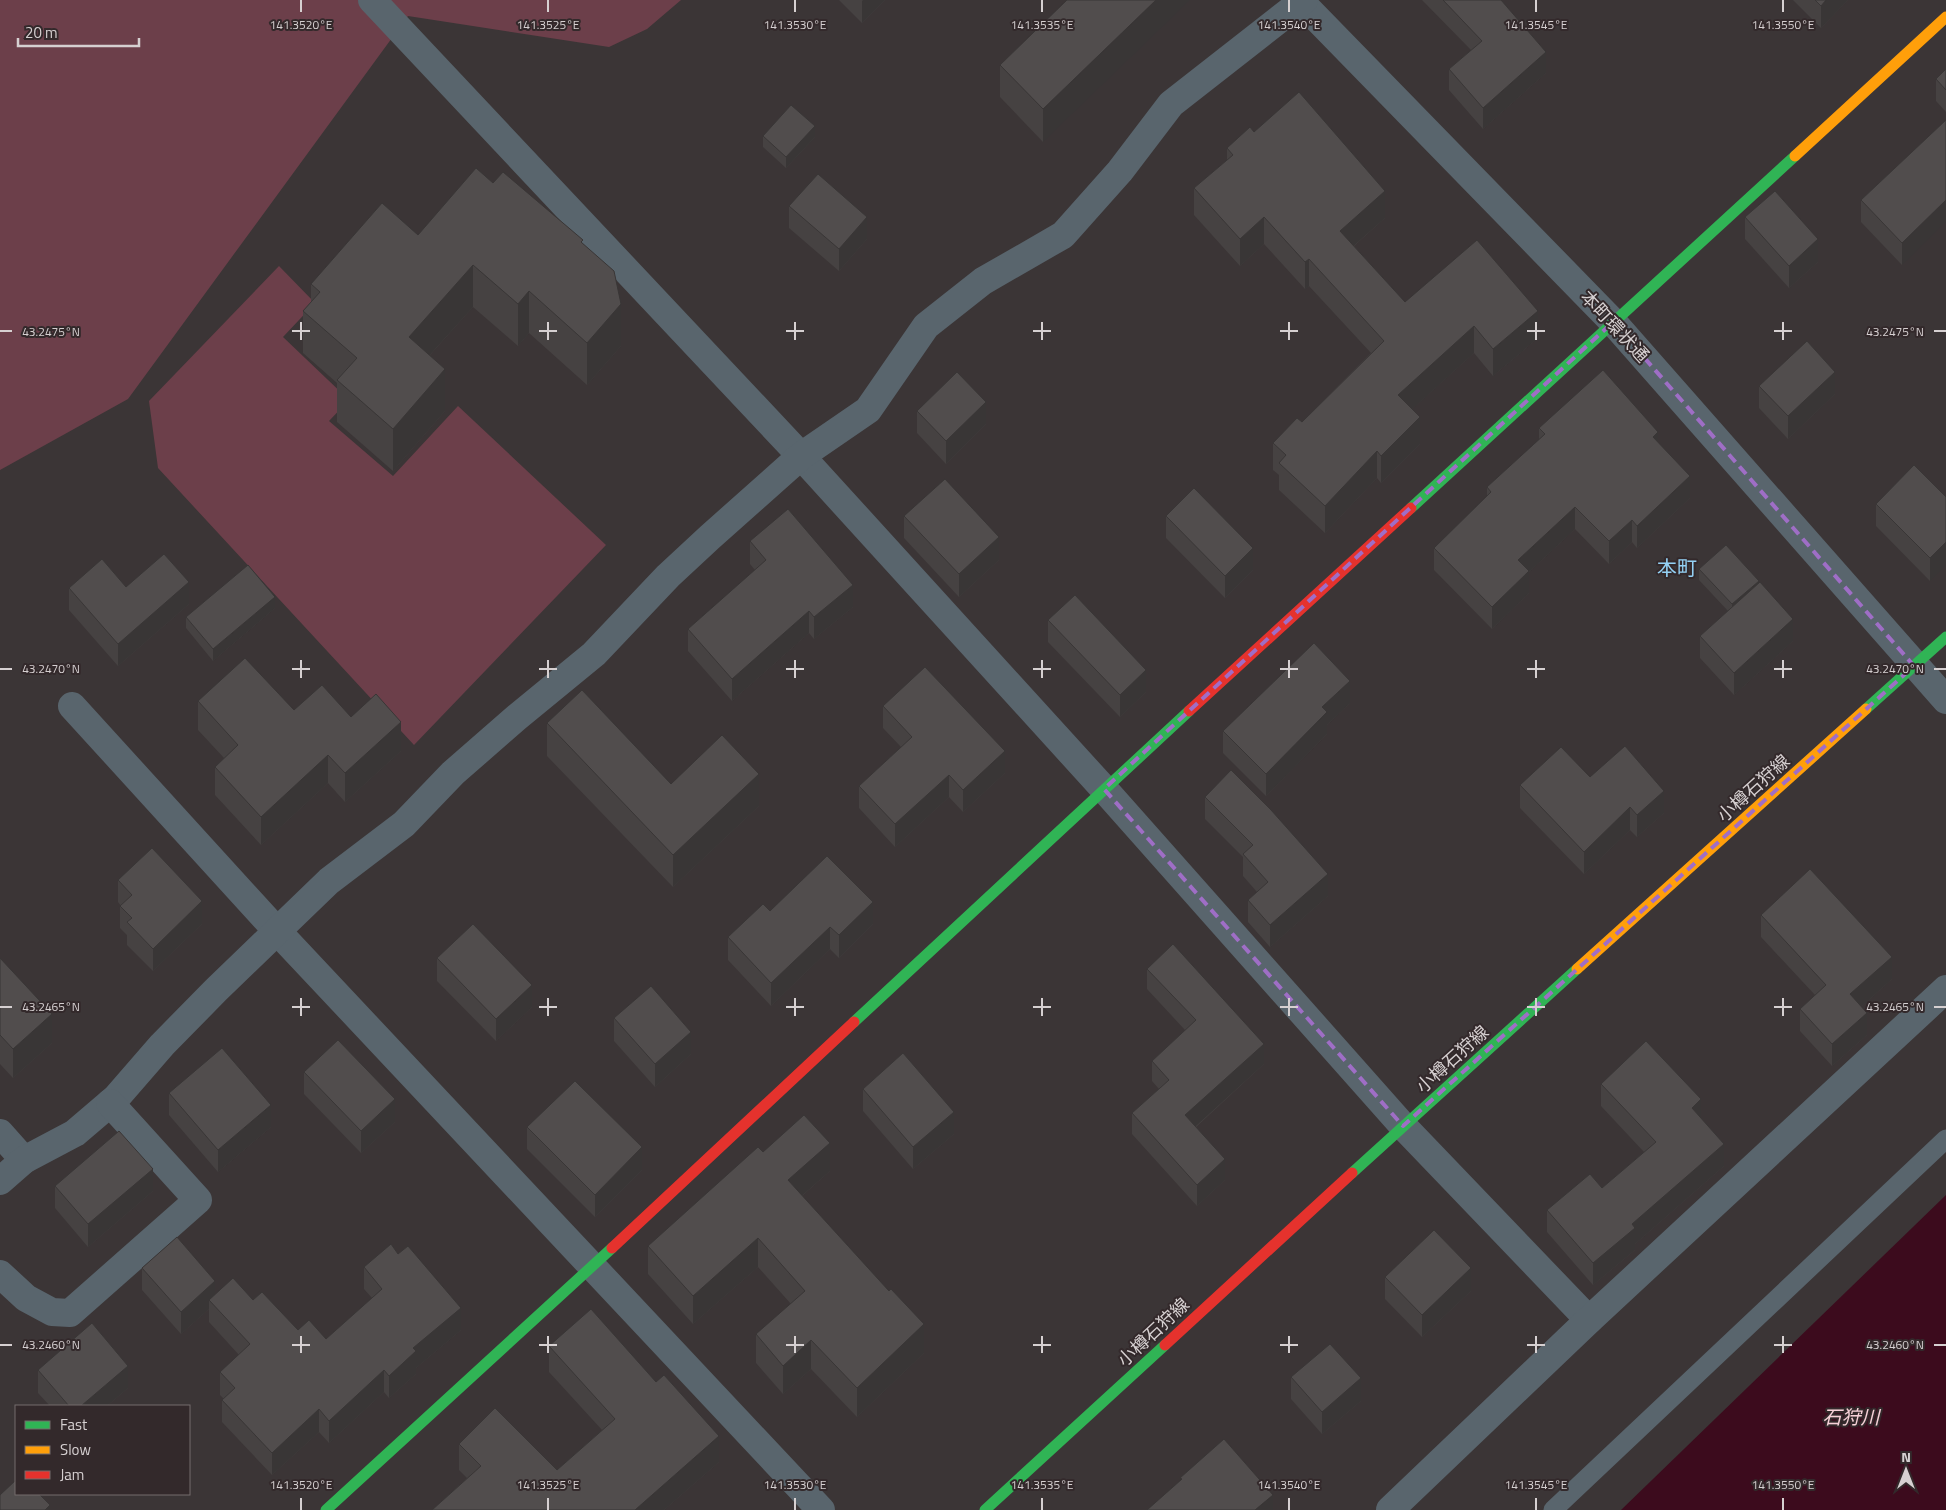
<svg xmlns="http://www.w3.org/2000/svg" width="1946" height="1510" viewBox="0 0 1946 1510" font-family="'Titillium Web','Noto Sans JP',sans-serif">
	<style>
		.green { fill: #6c3f4a }
		.water { fill: #3c0b1d }
		.lines { fill: none; stroke-linecap: round; stroke-linejoin: round }
		.lane { stroke: #59656d; stroke-width: 19 }
		.street { stroke: #59656d; stroke-width: 28 }
		.fast { stroke: #30b455; stroke-width: 11 }
		.slow { stroke: #ff9f0a; stroke-width: 11 }
		.jam { stroke: #e5322d; stroke-width: 11 }
		.wall { fill: #464242 }
		.shaded-wall { fill: #393636 }
		.building { fill: #514d4d; stroke: #393636 }
		.marked { fill: none; stroke: #9f6ec6; stroke-width: 4; stroke-dasharray: 10 6; stroke-linejoin: round }
		.ticks { fill: none; stroke: #d6d0d1; stroke-width: 2 }
		.labels { text-anchor: middle; dominant-baseline: central; stroke-width: 4; stroke-linejoin: round; paint-order: stroke }
		.street-label { font-size: 18px; fill: #d6d0d1; stroke: #33292b }
		.water-label { font-size: 19px; font-style: italic; fill: #f7d1d8; stroke: #33292b }
		.quarter-label { font-size: 20px; fill: #94d1f4; stroke: #33292b }
		.ticks-label { font-size: 12px; text-anchor: middle; fill: #d6d0d1; stroke: #33292b; stroke-width: 4; stroke-linejoin: round; paint-order: stroke }
	</style>
	<rect width="100%" height="100%" fill="#3b3536"/>
	<g class="green">
		<polygon points="0,0 681,0 647,29 609,47 408,16 128,399 0,470"/>
		<polygon points="279,266 315,303 283,337 349,400 329,421 393,476 458,406 606,545 414,745 158,468 149,401"/>
	</g>
	<polygon class="water" points="1946,1195 1946,1510 1621,1510"/>
	<g class="lines">
		<polyline class="lane" points="1553,1510 1946,1139"/>
		<g class="street">
			<polyline points="372,0 801,456 1104,789 1403,1126 1589,1320"/>
			<polyline points="1299,0 1613,322 1946,700"/>
			<polyline points="72,706 277,931 821,1510"/>
			<polyline points="0,1133 24,1160"/>
			<polyline points="0,1181 24,1160 75,1133 116,1098 162,1045 216,990 329,881 404,824 453,773 516,718 594,654 668,576 710,537 801,456 868,410 926,326 983,281 1063,235 1120,171 1171,104 1304,0"/>
			<polyline points="0,1274 26,1298 52,1312 70,1313 198,1200 110,1103"/>
			<polyline points="1390,1510 1589,1320 1946,989"/>
		</g>
		<g class="fast">
			<polyline points="1411,508 1795,156"/>
			<polyline points="1866,709 1946,637"/>
			<polyline points="854,1022 1189,711"/>
			<polyline points="1352,1173 1577,969"/>
			<polyline points="326,1510 612,1248"/>
			<polyline points="985,1510 1165,1345"/>
		</g>
		<g class="slow">
			<polyline points="1795,156 1946,17"/>
			<polyline points="1577,969 1866,709"/>
		</g>
		<g class="jam">
			<polyline points="1189,711 1411,508"/>
			<polyline points="612,1248 854,1022"/>
			<polyline points="1165,1345 1352,1173"/>
		</g>
	</g>
	<g class="wall">
		<polygon points="839,0 885,0 862,23"/>
		<polygon points="1067,0 1043,142 1000,97 1000,65"/>
		<polygon points="1422,0 1501,0 1546,73 1483,129 1449,90 1449,69 1471,50"/>
		<polygon points="1793,0 1848,0 1821,28"/>
		<polygon points="1946,69 1946,112 1936,101 1936,79"/>
		<polygon points="1946,120 1902,265 1861,222 1861,200"/>
		<polygon points="1254,132 1385,218 1354,246 1405,302 1538,338 1493,376 1474,353 1412,409 1420,444 1381,483 1377,478 1325,533 1279,490 1279,475 1273,470 1273,443 1302,422 1371,353 1309,286 1305,289 1264,244 1240,266 1194,215 1194,188 1227,160 1227,148"/>
		<polygon points="763,136 815,137 786,168 763,147"/>
		<polygon points="493,183 583,244 621,346 587,385 529,333 518,346 473,307 430,355 445,411 393,471 337,422 337,383 303,353 303,311 311,302 311,284 418,235"/>
		<polygon points="789,206 867,239 839,271 789,228"/>
		<polygon points="1745,217 1818,262 1789,288 1745,239"/>
		<polygon points="1759,386 1835,394 1788,439 1759,408"/>
		<polygon points="917,411 986,424 946,464 917,433"/>
		<polygon points="1539,428 1658,442 1690,498 1637,548 1632,542 1609,564 1575,529 1529,572 1529,593 1492,629 1434,570 1434,548 1487,496 1487,487 1539,440"/>
		<polygon points="1946,497 1930,581 1876,526 1876,504"/>
		<polygon points="904,516 999,560 959,597 904,538"/>
		<polygon points="1166,516 1253,570 1225,598 1166,538"/>
		<polygon points="750,541 853,607 814,639 809,633 732,701 688,651 688,629 755,570 750,564"/>
		<polygon points="1699,569 1759,583 1793,641 1734,695 1700,658 1700,636 1728,611 1699,580"/>
		<polygon points="126,587 189,604 118,666 69,610 69,588"/>
		<polygon points="275,608 213,661 186,628 186,617"/>
		<polygon points="1048,620 1146,692 1120,717 1048,642"/>
		<polygon points="198,701 294,710 351,717 401,751 345,802 328,783 261,845 215,795 215,767 224,758 198,730"/>
		<polygon points="1350,703 1327,725 1327,734 1266,796 1223,753 1223,731"/>
		<polygon points="883,706 1005,773 963,812 949,797 895,847 859,808 859,786 901,747 883,728"/>
		<polygon points="547,723 671,784 759,806 673,887 547,756"/>
		<polygon points="1590,777 1664,813 1637,837 1630,830 1584,874 1520,808 1520,785"/>
		<polygon points="1205,797 1328,896 1270,947 1248,922 1248,900 1257,892 1243,876 1243,857 1205,819"/>
		<polygon points="118,880 202,924 153,971 127,945 127,935 120,928 120,906 121,906 118,902"/>
		<polygon points="770,911 873,924 839,958 830,949 771,1006 728,960 728,937"/>
		<polygon points="1761,915 1892,979 1861,1007 1867,1035 1832,1066 1800,1031 1800,1009 1815,995 1761,937"/>
		<polygon points="0,958 52,1043 13,1078 0,1064"/>
		<polygon points="437,958 532,1007 496,1041 437,981"/>
		<polygon points="1147,969 1264,1064 1196,1127 1225,1180 1197,1206 1132,1134 1132,1113 1159,1089 1152,1081 1152,1061 1185,1030 1147,989"/>
		<polygon points="614,1018 691,1054 655,1087 614,1041"/>
		<polygon points="304,1072 395,1122 361,1153 304,1094"/>
		<polygon points="1601,1084 1701,1118 1724,1166 1635,1244 1635,1250 1593,1285 1547,1232 1547,1210 1602,1188 1644,1152 1601,1106"/>
		<polygon points="863,1089 954,1134 913,1169 863,1111"/>
		<polygon points="169,1093 271,1127 218,1172 169,1115"/>
		<polygon points="527,1127 642,1170 595,1217 527,1149"/>
		<polygon points="763,1152 830,1171 802,1196 924,1353 857,1417 811,1369 783,1394 756,1363 756,1334 791,1304 758,1267 693,1324 648,1274 648,1246"/>
		<polygon points="55,1186 153,1191 88,1247 55,1208"/>
		<polygon points="364,1267 461,1330 416,1368 416,1374 389,1398 384,1392 329,1443 319,1432 272,1475 222,1422 222,1400 224,1399 220,1395 220,1372 239,1355 209,1322 209,1309 181,1334 142,1290 142,1268 215,1294 253,1300 298,1330 326,1339 372,1298 364,1289"/>
		<polygon points="1385,1277 1471,1291 1422,1337 1385,1299"/>
		<polygon points="549,1346 719,1462 664,1510 432,1510 467,1478 459,1470 459,1444 557,1470 602,1430 549,1372"/>
		<polygon points="38,1370 128,1388 107,1406 50,1406 38,1393"/>
		<polygon points="1291,1377 1361,1401 1322,1434 1291,1399"/>
	</g>
	<g class="shaded-wall">
		<polygon points="863,0 885,0 862,23 862,1"/>
		<polygon points="1156,0 1190,0 1043,142 1043,109"/>
		<polygon points="1826,0 1848,0 1821,28 1821,6"/>
		<polygon points="1546,52 1546,73 1483,129 1483,108"/>
		<polygon points="815,126 815,137 786,168 786,157"/>
		<polygon points="1385,191 1385,218 1340,258 1340,231"/>
		<polygon points="1946,200 1946,222 1902,265 1902,243"/>
		<polygon points="867,217 867,239 839,271 839,249"/>
		<polygon points="1264,217 1264,244 1240,266 1240,239"/>
		<polygon points="1818,239 1818,262 1789,288 1789,266"/>
		<polygon points="1309,259 1309,286 1305,289 1305,262"/>
		<polygon points="473,265 473,307 409,378 409,337"/>
		<polygon points="529,291 529,333 518,346 518,304"/>
		<polygon points="621,304 621,346 587,385 587,343"/>
		<polygon points="1538,311 1538,338 1493,376 1493,349"/>
		<polygon points="1474,326 1474,353 1398,422 1398,395"/>
		<polygon points="445,369 445,411 393,471 393,429"/>
		<polygon points="1835,372 1835,394 1788,439 1788,416"/>
		<polygon points="986,402 986,424 946,464 946,441"/>
		<polygon points="1420,417 1420,444 1381,483 1381,456"/>
		<polygon points="1658,432 1658,454 1653,437"/>
		<polygon points="1377,451 1377,478 1325,533 1325,506"/>
		<polygon points="1690,476 1690,498 1637,548 1637,526"/>
		<polygon points="1575,507 1575,529 1529,572 1529,593 1492,629 1492,607 1518,560"/>
		<polygon points="1632,520 1632,542 1609,564 1609,541"/>
		<polygon points="999,537 999,560 959,597 959,574"/>
		<polygon points="1946,542 1946,565 1930,581 1930,558"/>
		<polygon points="1253,548 1253,570 1225,598 1225,576"/>
		<polygon points="1759,581 1759,592 1732,616 1732,604"/>
		<polygon points="189,582 189,604 118,666 118,644"/>
		<polygon points="853,585 853,607 814,639 814,617"/>
		<polygon points="275,597 275,608 213,661 213,649"/>
		<polygon points="809,611 809,633 732,701 732,679"/>
		<polygon points="1793,619 1793,641 1734,695 1734,673"/>
		<polygon points="1146,670 1146,692 1120,717 1120,695"/>
		<polygon points="1350,681 1350,703 1327,725 1327,734 1266,796 1266,774 1322,707"/>
		<polygon points="401,722 401,751 345,802 345,773"/>
		<polygon points="1005,751 1005,773 963,812 963,790"/>
		<polygon points="328,755 328,783 261,845 261,817"/>
		<polygon points="759,774 759,806 673,887 673,855"/>
		<polygon points="949,775 949,797 895,847 895,824"/>
		<polygon points="1664,791 1664,813 1637,837 1637,815"/>
		<polygon points="1630,807 1630,830 1584,874 1584,852"/>
		<polygon points="1328,874 1328,896 1270,947 1270,925"/>
		<polygon points="202,901 202,924 153,971 153,949"/>
		<polygon points="873,902 873,924 839,958 839,935"/>
		<polygon points="830,927 830,949 771,1006 771,983"/>
		<polygon points="1892,957 1892,979 1850,1017 1850,994"/>
		<polygon points="532,985 532,1007 496,1041 496,1019"/>
		<polygon points="1867,1013 1867,1035 1832,1066 1832,1044"/>
		<polygon points="52,1014 52,1043 13,1078 13,1049"/>
		<polygon points="691,1032 691,1054 655,1087 655,1064"/>
		<polygon points="1264,1044 1264,1064 1185,1136 1185,1115"/>
		<polygon points="395,1099 395,1122 361,1153 361,1131"/>
		<polygon points="1701,1099 1701,1122 1692,1108"/>
		<polygon points="271,1105 271,1127 218,1172 218,1150"/>
		<polygon points="954,1112 954,1134 913,1169 913,1147"/>
		<polygon points="830,1143 830,1171 788,1208 788,1180"/>
		<polygon points="1724,1144 1724,1166 1635,1244 1635,1250 1593,1285 1593,1263 1632,1224"/>
		<polygon points="642,1147 642,1170 595,1217 595,1195"/>
		<polygon points="1225,1159 1225,1180 1197,1206 1197,1185"/>
		<polygon points="153,1169 153,1191 88,1247 88,1224"/>
		<polygon points="758,1238 758,1267 693,1324 693,1296"/>
		<polygon points="1471,1268 1471,1291 1422,1337 1422,1315"/>
		<polygon points="215,1281 215,1303 209,1300 209,1309 181,1334 181,1312"/>
		<polygon points="461,1308 461,1330 416,1368 416,1374 389,1398 389,1376 413,1348"/>
		<polygon points="924,1324 924,1353 857,1417 857,1388"/>
		<polygon points="811,1340 811,1369 783,1394 783,1366"/>
		<polygon points="128,1366 128,1388 107,1406 81,1406"/>
		<polygon points="384,1370 384,1392 329,1443 329,1421"/>
		<polygon points="1361,1378 1361,1401 1322,1434 1322,1412"/>
		<polygon points="319,1409 319,1432 272,1475 272,1453"/>
		<polygon points="719,1436 719,1462 664,1510 635,1510"/>
		<polygon points="1273,1495 1273,1510 1255,1510"/>
		<polygon points="50,1505 50,1510 45,1510"/>
	</g>
	<g class="building">
		<polygon points="1067,0 1156,0 1043,109 1000,65"/>
		<polygon points="1443,0 1501,0 1546,52 1483,108 1449,69 1482,41"/>
		<polygon points="1815,0 1826,0 1821,6"/>
		<polygon points="1946,69 1946,90 1936,79"/>
		<polygon points="1299,92 1385,191 1340,231 1405,302 1477,240 1538,311 1493,349 1474,326 1398,395 1420,417 1381,456 1377,451 1325,506 1279,463 1286,455 1273,443 1297,418 1302,422 1384,341 1309,259 1305,262 1264,217 1240,239 1194,188 1233,155 1227,148 1250,127 1254,132"/>
		<polygon points="791,105 815,126 786,157 763,136"/>
		<polygon points="1946,120 1946,200 1902,243 1861,200"/>
		<polygon points="476,168 493,183 503,172 583,240 581,242 614,271 621,304 587,343 529,291 518,304 473,265 409,337 445,369 393,429 337,380 357,358 303,311 320,292 311,284 382,203 418,235"/>
		<polygon points="818,174 867,217 839,249 789,206"/>
		<polygon points="1775,191 1818,239 1789,266 1745,217"/>
		<polygon points="1807,341 1835,372 1788,416 1759,386"/>
		<polygon points="1603,370 1658,432 1653,437 1690,476 1637,526 1632,520 1609,541 1575,507 1518,560 1529,571 1492,607 1434,548 1491,492 1487,487 1545,434 1539,428"/>
		<polygon points="957,372 986,402 946,441 917,411"/>
		<polygon points="1914,465 1946,497 1946,542 1930,558 1876,504"/>
		<polygon points="945,479 999,537 959,574 904,516"/>
		<polygon points="1194,488 1253,548 1225,576 1166,516"/>
		<polygon points="788,509 853,585 814,617 809,611 732,679 688,629 766,560 750,541"/>
		<polygon points="1726,545 1759,581 1732,604 1699,569"/>
		<polygon points="164,554 189,582 118,644 69,588 102,559 126,587"/>
		<polygon points="248,565 275,597 213,649 186,617"/>
		<polygon points="1760,582 1793,619 1734,673 1700,636"/>
		<polygon points="1075,595 1146,670 1120,695 1048,620"/>
		<polygon points="1314,643 1350,681 1322,707 1327,712 1266,774 1223,731"/>
		<polygon points="245,658 294,710 322,685 351,717 376,694 401,722 345,773 328,755 261,817 215,767 238,745 198,701"/>
		<polygon points="925,667 1005,751 963,790 949,775 895,824 859,786 912,737 883,706"/>
		<polygon points="582,690 671,784 722,735 759,774 673,855 547,723"/>
		<polygon points="1625,746 1664,791 1637,815 1630,807 1584,852 1520,785 1561,747 1590,777"/>
		<polygon points="1231,770 1271,810 1328,874 1270,925 1248,900 1268,882 1243,854 1253,845 1205,797"/>
		<polygon points="152,848 202,901 153,949 127,922 132,918 120,906 132,895 118,880"/>
		<polygon points="827,856 873,902 839,935 830,927 771,983 728,937 763,904 770,911"/>
		<polygon points="1810,869 1892,957 1850,994 1867,1013 1832,1044 1800,1009 1826,985 1761,915"/>
		<polygon points="473,924 532,985 496,1019 437,958"/>
		<polygon points="1173,944 1264,1044 1185,1115 1225,1159 1197,1185 1132,1113 1169,1080 1152,1061 1196,1020 1147,969"/>
		<polygon points="0,958 52,1014 13,1049 0,1035"/>
		<polygon points="651,986 691,1032 655,1064 614,1018"/>
		<polygon points="338,1040 395,1099 361,1131 304,1072"/>
		<polygon points="1646,1041 1701,1099 1692,1108 1724,1144 1632,1224 1635,1228 1593,1263 1547,1210 1590,1174 1602,1188 1656,1142 1601,1084"/>
		<polygon points="222,1048 271,1105 218,1150 169,1093"/>
		<polygon points="903,1053 954,1112 913,1147 863,1089"/>
		<polygon points="575,1081 642,1147 595,1195 527,1127"/>
		<polygon points="804,1115 830,1143 788,1180 889,1291 891,1289 924,1324 857,1388 811,1340 783,1366 756,1334 805,1291 758,1238 693,1296 648,1246 758,1147 763,1152"/>
		<polygon points="119,1131 153,1169 88,1224 55,1186"/>
		<polygon points="1434,1230 1471,1268 1422,1315 1385,1277"/>
		<polygon points="177,1237 215,1281 181,1312 142,1268"/>
		<polygon points="391,1244 398,1254 408,1246 461,1308 413,1348 416,1351 389,1376 384,1370 329,1421 319,1409 272,1453 222,1400 235,1388 220,1372 250,1344 209,1300 233,1278 253,1300 262,1292 298,1330 309,1320 326,1339 382,1289 364,1267"/>
		<polygon points="591,1309 656,1382 664,1375 719,1436 635,1510 432,1510 481,1466 459,1444 495,1408 557,1470 615,1419 549,1346"/>
		<polygon points="92,1323 128,1366 81,1406 69,1406 38,1370"/>
		<polygon points="1330,1344 1361,1378 1322,1412 1291,1377"/>
		<polygon points="1224,1439 1273,1495 1255,1510 1147,1510 1182,1479 1180,1478"/>
		<polygon points="16,1480 16,1494 39,1494 50,1505 45,1510 0,1510 0,1495"/>
	</g>
	<path class="marked" d="M1613,322L1914,666L1403,1126L1104,789Z"/>
	<path class="ticks" d="M301,0V12M548,0V12M795,0V12M1042,0V12M1289,0V12M1536,0V12M1783,0V12M301,322V340M548,322V340M795,322V340M1042,322V340M1289,322V340M1536,322V340M1783,322V340M0,331H12M292,331H310M539,331H557M786,331H804M1033,331H1051M1280,331H1298M1527,331H1545M1774,331H1792M1934,331H1946M301,660V678M548,660V678M795,660V678M1042,660V678M1289,660V678M1536,660V678M1783,660V678M0,669H12M292,669H310M539,669H557M786,669H804M1033,669H1051M1280,669H1298M1527,669H1545M1774,669H1792M1934,669H1946M301,998V1016M548,998V1016M795,998V1016M1042,998V1016M1289,998V1016M1536,998V1016M1783,998V1016M0,1007H12M292,1007H310M539,1007H557M786,1007H804M1033,1007H1051M1280,1007H1298M1527,1007H1545M1774,1007H1792M1934,1007H1946M301,1336V1353M548,1336V1353M795,1336V1353M1042,1336V1353M1289,1336V1353M1536,1336V1353M1783,1336V1353M0,1345H12M292,1345H310M539,1345H557M786,1345H804M1033,1345H1051M1280,1345H1298M1527,1345H1545M1774,1345H1792M1934,1345H1946M301,1498V1510M548,1498V1510M795,1498V1510M1042,1498V1510M1289,1498V1510M1536,1498V1510M1783,1498V1510"/>
	<g class="labels">
		<g class="street-label">
			<text transform="translate(1615 326) rotate(47)">本町環状通</text>
			<text transform="translate(1753 788) rotate(-42)">小樽石狩線</text>
			<text transform="translate(1452 1059) rotate(-42)">小樽石狩線</text>
			<text transform="translate(1153 1332) rotate(-43)">小樽石狩線</text>
		</g>
		<g class="water-label">
			<text x="1851" y="1416">石狩川</text>
		</g>
		<g class="quarter-label">
			<text x="1677" y="567">本町</text>
		</g>
	</g>
	<g class="ticks-label">
		<text x="301" y="29">141.3520°E</text>
		<text x="548" y="29">141.3525°E</text>
		<text x="795" y="29">141.3530°E</text>
		<text x="1042" y="29">141.3535°E</text>
		<text x="1289" y="29">141.3540°E</text>
		<text x="1536" y="29">141.3545°E</text>
		<text x="1783" y="29">141.3550°E</text>
		<text x="51" y="336">43.2475°N</text>
		<text x="1895" y="336">43.2475°N</text>
		<text x="51" y="673">43.2470°N</text>
		<text x="1895" y="673">43.2470°N</text>
		<text x="51" y="1011">43.2465°N</text>
		<text x="1895" y="1011">43.2465°N</text>
		<text x="51" y="1349">43.2460°N</text>
		<text x="1895" y="1349">43.2460°N</text>
		<text x="301" y="1489">141.3520°E</text>
		<text x="548" y="1489">141.3525°E</text>
		<text x="795" y="1489">141.3530°E</text>
		<text x="1042" y="1489">141.3535°E</text>
		<text x="1289" y="1489">141.3540°E</text>
		<text x="1536" y="1489">141.3545°E</text>
		<text x="1783" y="1489">141.3550°E</text>
	</g>
	<rect x="15" y="1405" width="175" height="90" fill="#33292b" stroke="#746c6d"/>
	<rect x="25" y="1421" width="25" height="8" fill="#30b455" stroke="#746c6d"/>
	<text x="60" y="1430" font-size="15" fill="#d6d0d1">Fast</text>
	<rect x="25" y="1446" width="25" height="8" fill="#ff9f0a" stroke="#746c6d"/>
	<text x="60" y="1455" font-size="15" fill="#d6d0d1">Slow</text>
	<rect x="25" y="1471" width="25" height="8" fill="#e5322d" stroke="#746c6d"/>
	<text x="60" y="1480" font-size="15" fill="#d6d0d1">Jam</text>
	<g transform="translate(1906 1470)" stroke="#33292b" stroke-width="4" paint-order="stroke">
	<path d="M0-4L9 19L0 12L-9 19Z" fill="#d6d0d1"/>
	<text y="-8" font-size="14" font-weight="bold" text-anchor="middle" fill="#d6d0d1">N</text>
	</g>
	<path d="M18 38v8h121v-8" fill="none" stroke="#d6d0d1" stroke-width="2.5"/>
	<text x="25" y="38" font-size="15" fill="#d6d0d1" stroke="#33292b" stroke-width="4" paint-order="stroke">20 m</text>
</svg>
